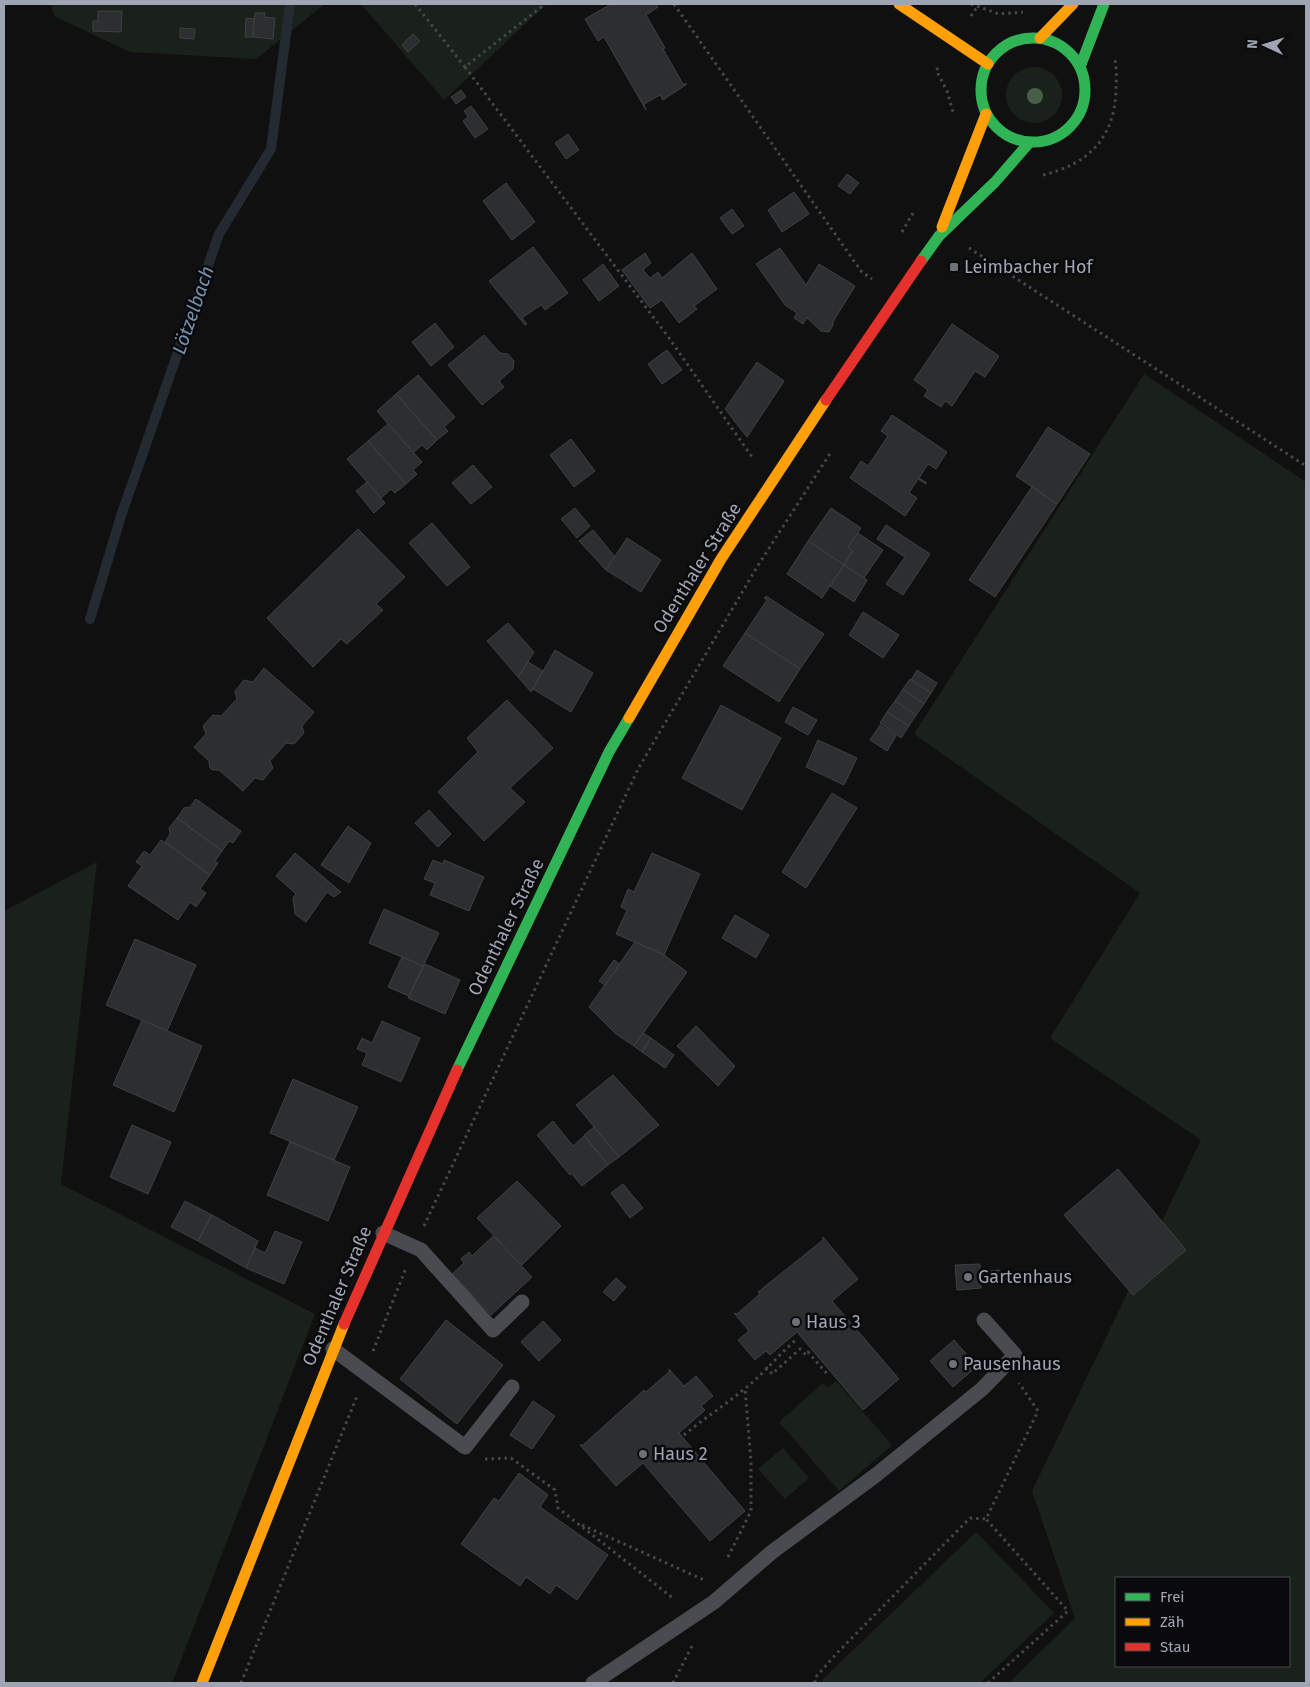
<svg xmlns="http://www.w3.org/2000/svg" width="1310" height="1687" viewBox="0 0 1310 1687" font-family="'Fira Sans',sans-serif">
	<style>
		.green { fill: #1a201a; fill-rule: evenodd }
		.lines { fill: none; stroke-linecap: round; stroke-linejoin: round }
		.stream { stroke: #232a31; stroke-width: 10 }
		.building { fill: #2d2e2f; stroke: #3e4044 }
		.path { stroke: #45474b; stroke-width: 3; stroke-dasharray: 2.5 4; stroke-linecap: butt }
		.lane { stroke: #4a4b50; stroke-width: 15 }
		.fast { stroke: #30b455; stroke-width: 11 }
		.slow { stroke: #ff9f0a; stroke-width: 11 }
		.jam { stroke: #e5322d; stroke-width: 11 }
		.tree { fill: #485e4a }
		.poi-dot { fill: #6d7179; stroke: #0a0a0c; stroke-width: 2 }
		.labels { text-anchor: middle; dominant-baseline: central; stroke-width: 5; stroke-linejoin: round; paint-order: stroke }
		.poi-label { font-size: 18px; fill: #9fa5b2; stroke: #0a0a0c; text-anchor: start }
		.street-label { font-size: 18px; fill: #9fa5b2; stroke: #0a0a0c }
		.water-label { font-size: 19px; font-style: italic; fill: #7492b0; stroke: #0a0a0c }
	</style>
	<rect width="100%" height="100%" fill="#101010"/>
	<g class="green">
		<polygon points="51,4 325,4 256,59 130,52 54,16"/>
		<polygon points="361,4 547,4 444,100"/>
		<circle cx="1034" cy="95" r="28"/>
		<path d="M1144,374L1306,482V1683H1009L1075,1618L1032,1491L1201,1140L1050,1038L1140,893L914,734ZM1116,1578H1289V1666H1116Z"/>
		<polygon points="97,862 61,1184 315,1314 172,1683 4,1683 4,911"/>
		<polygon points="836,1381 892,1445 839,1491 779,1422 823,1383 828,1388"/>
		<polygon points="783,1448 809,1478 785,1499 758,1469"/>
		<polygon points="976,1532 1054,1613 980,1683 823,1683 823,1679"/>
	</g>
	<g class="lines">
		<polyline class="stream" points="90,619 121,516 219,234 271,149 290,4"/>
	</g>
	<g class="building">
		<polygon points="611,4 656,4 658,7 646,15 665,48 663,49 683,84 687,84 663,100 660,95 644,104 646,110 604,37 598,41 585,19"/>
		<polygon points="98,11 122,11 121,32 93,31 93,21 98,21"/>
		<polygon points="255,13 265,13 264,17 275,18 273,39 253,37"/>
		<polygon points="246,18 254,19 253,37 245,37"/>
		<polygon points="180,28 195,29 194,39 180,38"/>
		<polygon points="413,34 420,41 408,52 402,45"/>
		<polygon points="461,90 466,97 456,104 451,97"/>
		<polygon points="471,106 488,129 475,138 463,121 468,117 464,111"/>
		<polygon points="568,134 579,150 566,159 555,143"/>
		<polygon points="847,174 859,183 850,194 838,186"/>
		<polygon points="506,183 535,222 512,240 483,201"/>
		<polygon points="794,192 809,214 782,232 768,210"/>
		<polygon points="732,209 744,226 732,234 720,218"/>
		<polygon points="533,247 568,293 545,310 541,305 522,318 527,324 525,325 489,281"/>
		<polygon points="780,248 806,285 819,264 855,286 833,322 833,325 829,332 821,331 807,318 803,324 794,318 797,313 785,305 756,264"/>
		<polygon points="645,253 651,263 643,270 650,278 658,272 662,278 692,253 717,289 694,306 697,309 679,323 662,300 650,308 622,270"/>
		<polygon points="603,264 619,286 599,301 583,280"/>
		<polygon points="435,323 454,347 431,366 412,342"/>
		<polygon points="952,324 999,356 985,377 975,371 952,406 945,401 941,407 924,396 928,390 914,380"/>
		<polygon points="484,335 500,353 508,354 514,361 513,369 499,381 504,387 482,405 448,365"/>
		<polygon points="667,350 682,370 662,384 648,364"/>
		<polygon points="757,362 784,381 747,437 725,409"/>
		<polygon points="418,375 455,417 444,427 448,431 437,440 396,394"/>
		<polygon points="396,394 437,440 427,450 422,445 413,453 377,411"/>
		<polygon points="892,415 947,452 936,469 928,464 919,478 927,483 926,484 918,479 909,493 917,498 905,516 850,478 861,461 868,466 888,436 881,431"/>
		<polygon points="388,424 422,462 413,470 417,474 406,484 368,441"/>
		<polygon points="1048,427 1090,454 1057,504 1016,476"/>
		<polygon points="571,439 595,471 574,487 550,455"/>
		<polygon points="368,441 406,484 395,493 391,489 381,498 347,459"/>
		<polygon points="473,465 492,487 471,504 452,483"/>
		<polygon points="367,482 385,503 374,513 356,491"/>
		<polygon points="1032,487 1057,504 995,597 969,580"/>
		<polygon points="575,508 590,526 577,538 561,519"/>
		<polygon points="831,508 861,528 848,547 853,551 844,565 808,541"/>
		<polygon points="432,523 470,567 447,586 409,543"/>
		<polygon points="886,525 930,554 903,595 886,584 905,557 877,539"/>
		<polygon points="358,529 405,577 376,604 383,610 347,644 341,639 313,667 267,618"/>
		<polygon points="593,530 615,557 606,570 579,541"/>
		<polygon points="858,533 883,550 864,578 844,565 853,551 848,547"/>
		<polygon points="627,538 661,560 641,592 606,570"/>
		<polygon points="808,541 844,565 822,598 787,574"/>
		<polygon points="844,565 867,580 854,602 830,586"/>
		<polygon points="766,596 824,634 800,669 745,633 767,600 764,598"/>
		<polygon points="863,612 899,635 883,658 849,635"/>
		<polygon points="508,623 534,652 518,677 487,641"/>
		<polygon points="745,633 800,669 779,702 723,666"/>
		<polygon points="555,650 593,673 571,712 533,689"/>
		<polygon points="528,662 543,671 531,692 518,677"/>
		<polygon points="264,668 314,712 302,726 304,733 294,744 286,743 270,761 273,768 263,780 255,778 243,791 219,770 213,770 210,768 209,761 194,747 206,734 203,726 213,715 221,716 237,699 235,691 244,680 253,682"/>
		<polygon points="917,670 937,683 931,693 911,680"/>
		<polygon points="910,679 931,693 924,704 903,689"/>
		<polygon points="903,689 924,704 916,715 895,701"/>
		<polygon points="507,700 553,748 510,788 525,802 484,841 438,792 478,752 467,738"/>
		<polygon points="895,701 916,715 909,726 887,712"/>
		<polygon points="721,705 781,738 742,810 682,778"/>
		<polygon points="793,707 817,720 808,735 785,722"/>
		<polygon points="887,712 909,726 901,738 880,723"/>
		<polygon points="880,725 896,736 887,751 870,740"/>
		<polygon points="818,740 857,758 844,785 806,767"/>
		<polygon points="832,793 857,808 806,888 782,872"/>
		<polygon points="196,799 241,831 233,843 229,841 222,851 177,818 184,808 190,807"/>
		<polygon points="429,810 451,834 438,847 415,823"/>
		<polygon points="177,818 222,851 215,861 218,863 210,875 165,842 170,834 169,828"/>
		<polygon points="348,826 371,843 349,883 321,865"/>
		<polygon points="161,840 210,875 200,889 206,893 196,907 190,902 178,920 128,886 142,866 136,862 144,851 150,855"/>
		<polygon points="295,853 341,892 334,897 327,892 306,922 295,914 293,898 296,894 276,876"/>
		<polygon points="652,853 700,874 664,955 616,934 627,910 621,907 628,889 634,892"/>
		<polygon points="433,860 443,864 444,860 484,877 469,911 430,895 435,883 424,879"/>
		<polygon points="384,909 439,933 423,966 369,943"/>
		<polygon points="735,915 769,935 756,958 722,938"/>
		<polygon points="135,939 196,965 167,1031 106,1005"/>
		<polygon points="635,942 664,955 687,972 634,1046 616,1034 589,1007"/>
		<polygon points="402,957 423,966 409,996 388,987"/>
		<polygon points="614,960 620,964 605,985 599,981"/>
		<polygon points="425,964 460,980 445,1014 408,998"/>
		<polygon points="142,1020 202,1046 174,1112 113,1085"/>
		<polygon points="382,1021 420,1038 401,1082 362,1065 367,1053 357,1049 362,1038 372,1043"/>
		<polygon points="696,1026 735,1066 718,1086 677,1046"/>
		<polygon points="643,1033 651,1038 642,1052 634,1046"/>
		<polygon points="651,1038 674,1055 665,1068 642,1052"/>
		<polygon points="613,1075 659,1125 619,1157 576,1105"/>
		<polygon points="293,1079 358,1107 334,1160 270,1133"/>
		<polygon points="553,1121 573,1146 584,1136 608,1165 582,1186 571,1173 570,1175 537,1135"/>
		<polygon points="132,1125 171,1142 148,1194 110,1177"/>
		<polygon points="594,1127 619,1157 608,1165 584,1135"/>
		<polygon points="290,1142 350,1167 328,1221 267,1195"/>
		<polygon points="1118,1169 1186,1250 1133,1295 1064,1215"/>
		<polygon points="517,1181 561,1226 522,1265 477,1218"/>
		<polygon points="623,1184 643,1208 630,1218 611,1193"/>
		<polygon points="185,1201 212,1215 198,1241 171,1227"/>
		<polygon points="212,1215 258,1241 246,1268 198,1241"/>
		<polygon points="275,1231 302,1242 284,1284 246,1268 255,1248 265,1253"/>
		<polygon points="493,1236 532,1277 491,1315 452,1274 464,1263 461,1259 469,1252 472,1256"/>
		<polygon points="823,1237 858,1279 832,1301 899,1379 863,1410 797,1332 770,1355 766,1351 755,1360 738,1340 749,1331 734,1313 737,1314 760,1294 758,1292 823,1240"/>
		<polygon points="980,1264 981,1288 957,1290 955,1265"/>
		<polygon points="1000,1270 1002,1279 988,1280 987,1271"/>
		<polygon points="616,1278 626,1287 614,1301 603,1292"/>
		<polygon points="446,1320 503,1365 457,1424 400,1379"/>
		<polygon points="543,1321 561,1340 539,1361 521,1342"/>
		<polygon points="954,1340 977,1366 953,1387 930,1361"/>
		<polygon points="669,1369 684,1386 696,1376 713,1396 701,1406 705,1410 679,1433 745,1511 710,1541 643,1463 616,1486 580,1445 583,1445 644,1390 646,1392 669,1372"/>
		<polygon points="533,1401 555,1416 532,1449 510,1435"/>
		<polygon points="519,1473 548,1495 540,1507 608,1555 577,1600 556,1585 550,1594 526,1577 520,1586 461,1544 494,1498 499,1501"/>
	</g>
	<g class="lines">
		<g class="path">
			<polyline points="415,4 465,67 545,4"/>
			<polyline points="674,4 861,271 872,279"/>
			<polyline points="971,4 999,14 1023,12"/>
			<polyline points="971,16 977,7"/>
			<polyline points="465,67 669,338 752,457"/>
			<polyline points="938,68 936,70 947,91 953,112"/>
			<path d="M1043,175C1088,164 1114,139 1116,91C1116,81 1117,70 1115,60"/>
			<polyline points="902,232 913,213"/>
			<polyline points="969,248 1306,466"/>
			<polyline points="424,1226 638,769 757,567 831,452"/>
			<polyline points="373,1351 406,1268"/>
			<polyline points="766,1367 772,1374 800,1349 806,1355 808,1352 828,1375"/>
			<path d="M684,1435C703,1419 724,1406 743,1390C763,1375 778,1355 797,1339"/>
			<polyline points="485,1459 511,1458 555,1490 558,1508 674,1599"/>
			<polyline points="582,1525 704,1580"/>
			<polyline points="728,1557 751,1511 751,1461 745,1389"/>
			<polyline points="241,1683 357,1396"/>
			<polyline points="673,1683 692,1646"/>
			<polyline points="815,1683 815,1678 837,1653 970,1518 986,1519"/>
			<polyline points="988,1683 1068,1611 986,1519 1038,1411 1019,1383"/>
		</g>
		<g class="lane">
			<polyline points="383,1233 421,1250 493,1330 522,1302"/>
			<polyline points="333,1349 465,1447 512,1387"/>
			<polyline points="593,1683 714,1602 772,1552 876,1475 982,1389 1015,1355 984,1320"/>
		</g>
		<g class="fast">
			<circle cx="1033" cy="90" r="52"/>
			<polyline points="1080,67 1104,4"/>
			<polyline points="921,261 939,236 995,182 1029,143"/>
			<polyline points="457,1070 609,752 629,718"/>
		</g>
		<g class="slow">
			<polyline points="899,4 988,64"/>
			<polyline points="1040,38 1073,4"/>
			<polyline points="942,227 986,114"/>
			<polyline points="629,718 721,559 826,400"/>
			<polyline points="202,1683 344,1324"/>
		</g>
		<g class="jam">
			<polyline points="826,400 921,261"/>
			<polyline points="344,1324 457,1070"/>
		</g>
	</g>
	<circle class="tree" cx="1035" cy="96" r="8"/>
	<g class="poi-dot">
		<rect x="949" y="262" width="10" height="10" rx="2.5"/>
		<circle cx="968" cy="1277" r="5"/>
		<circle cx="796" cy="1322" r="5"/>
		<circle cx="953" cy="1364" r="5"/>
		<circle cx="643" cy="1454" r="5"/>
	</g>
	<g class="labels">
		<g class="poi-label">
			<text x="964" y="267">Leimbacher Hof</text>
			<text x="978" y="1277">Gartenhaus</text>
			<text x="806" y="1322">Haus 3</text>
			<text x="963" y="1364">Pausenhaus</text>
			<text x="653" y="1454">Haus 2</text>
		</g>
		<g class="street-label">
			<text transform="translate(697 568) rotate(-58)">Odenthaler Straße</text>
			<text transform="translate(506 927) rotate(-64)">Odenthaler Straße</text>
			<text transform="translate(337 1296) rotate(-67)">Odenthaler Straße</text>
		</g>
		<g class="water-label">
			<text transform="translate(193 310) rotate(-71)">Lötzelbach</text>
		</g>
	</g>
	<rect width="1310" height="1687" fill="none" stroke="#9fa5b2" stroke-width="10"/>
	<rect x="1115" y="1577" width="175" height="90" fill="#0a0a0c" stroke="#46484e"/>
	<rect x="1125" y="1593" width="25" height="8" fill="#30b455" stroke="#46484e"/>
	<text x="1160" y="1602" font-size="15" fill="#9fa5b2">Frei</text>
	<rect x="1125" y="1618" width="25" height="8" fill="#ff9f0a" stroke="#46484e"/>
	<text x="1160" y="1627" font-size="15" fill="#9fa5b2">Zäh</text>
	<rect x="1125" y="1643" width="25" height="8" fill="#e5322d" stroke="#46484e"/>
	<text x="1160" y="1652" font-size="15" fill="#9fa5b2">Stau</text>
	<g transform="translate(1265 45) rotate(274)" stroke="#0a0a0c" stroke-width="4" paint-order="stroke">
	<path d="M0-4L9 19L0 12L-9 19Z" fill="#9fa5b2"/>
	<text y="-8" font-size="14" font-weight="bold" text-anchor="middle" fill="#9fa5b2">N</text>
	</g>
</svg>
